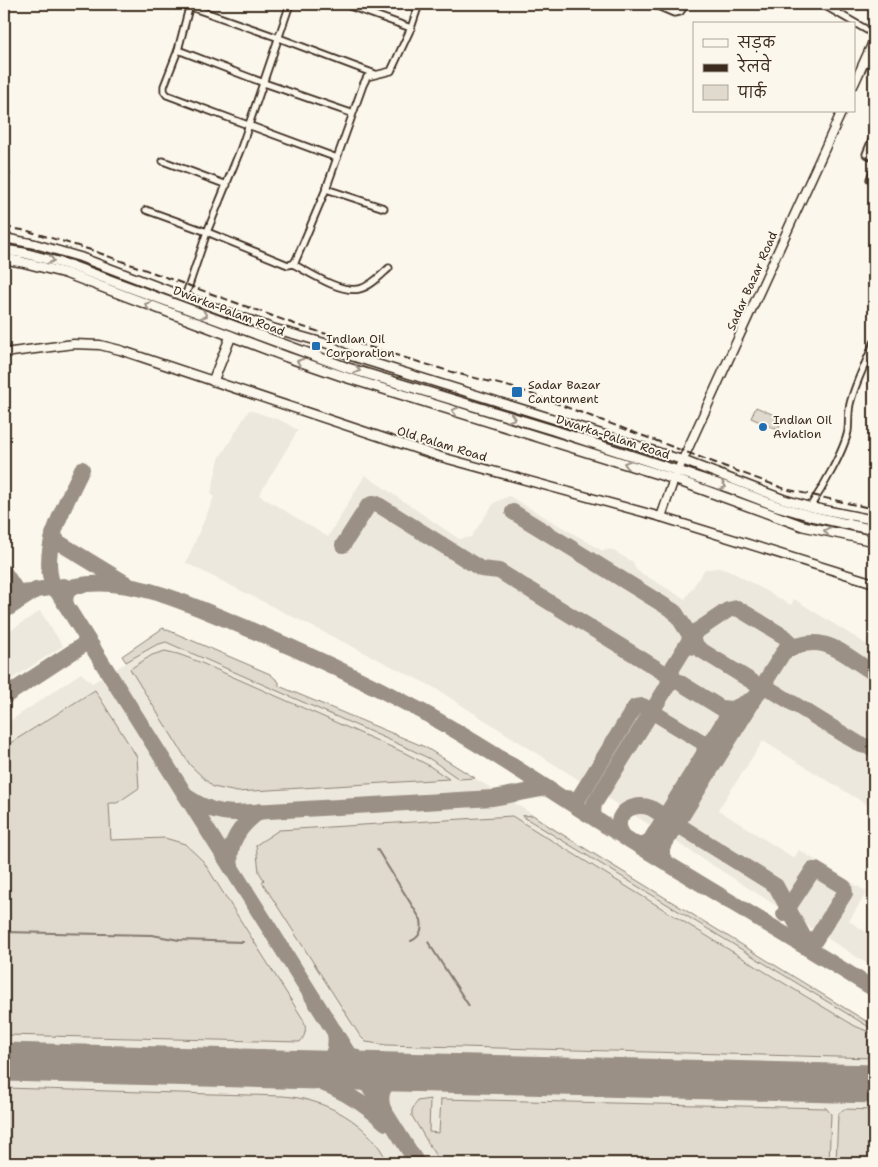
<svg xmlns="http://www.w3.org/2000/svg" width="878" height="1167" viewBox="0 0 878 1167" font-family="'Shantell Sans','Playpen Sans Deva',sans-serif">
	<style>
		.built { fill: #ede8dd }
		.green { fill: #dfd9ce; stroke: #8d8276 }
		.lines { fill: none; stroke-linecap: round; stroke-linejoin: round }
		.stream { stroke: #85796d; stroke-width: 2 }
		.taxiway { stroke: #9b9085; stroke-width: 16 }
		.runway { stroke: #9b9085; stroke-width: 39 }
		.street-casing { stroke: #3b2a1e; stroke-width: 9 }
		.secondary-casing { stroke: #3b2a1e; stroke-width: 11 }
		.primary-casing { stroke: #3b2a1e; stroke-width: 12 }
		.street { stroke: #fbf7ec; stroke-width: 5.5 }
		.secondary { stroke: #fbf7ec; stroke-width: 8 }
		.primary { stroke: #fbf7ec; stroke-width: 9 }
		.rail { stroke: #3b2a1e; stroke-width: 2; stroke-dasharray: 8 4; stroke-linecap: butt }
		.oneway { stroke: #9b9085 }
		.poi-dot { fill: #1f6fb2; stroke: #fbf7ec; stroke-width: 2 }
		.labels { text-anchor: middle; dominant-baseline: central; stroke-width: 4; stroke-linejoin: round; paint-order: stroke }
		.street-label { font-size: 12px; fill: #3b2a1e; stroke: #fbf7ec }
		.poi-label { font-size: 12px; fill: #3b2a1e; stroke: #fbf7ec; text-anchor: start }
	</style>
	<rect width="100%" height="100%" fill="#fbf7ec"/>
	<filter id="ink" filterUnits="userSpaceOnUse"><feTurbulence type="fractalNoise" baseFrequency=".02" numOctaves="2"/><feDisplacementMap in="SourceGraphic" scale="10" xChannelSelector="R" yChannelSelector="G"/><feConvolveMatrix kernelMatrix="1 2 1 2 8 2 1 2 1" color-interpolation-filters="sRGB"/></filter>
	<g filter="url(#ink)">
		<g class="built">
			<polygon points="249,410 280,420 298,430 259,495 328,537 365,475 459,539 471,537 494,503 509,496 603,551 610,549 633,562 636,570 685,599 705,569 719,568 732,572 791,605 794,599 874,649 874,809 763,741 718,810 794,858 799,850 867,892 849,921 874,937 874,968 433,687 186,563 214,497 211,493 219,459"/>
			<polygon points="40,611 63,646 4,684 4,635"/>
			<polygon points="163,628 270,674 279,682 279,686 425,747 728,937 869,1022 874,1022 874,1163 4,1163 4,725 81,673 92,683 126,663 122,656"/>
		</g>
		<g class="green">
			<polygon points="756,407 783,419 778,430 751,418"/>
			<polygon points="163,628 270,674 279,682 279,686 425,747 475,778 459,779 430,759 412,750 166,642 156,645 126,662 122,656"/>
			<polygon points="165,651 178,654 197,661 405,753 428,765 449,779 237,792 213,787 190,765 130,669 152,655"/>
			<path d="M95,690L137,757L139,788L117,803H109L111,840L165,838L185,844L203,861L303,1019C307,1028 306,1035 300,1042L4,1035V747Z"/>
			<polygon points="533,815 550,827 874,1026 874,1030 522,816"/>
			<polygon points="512,816 767,973 855,1026 874,1034 874,1058 386,1045 366,1042 360,1036 262,882 264,880 259,872 256,845 279,830"/>
			<path d="M4,1088L283,1096C326,1099 370,1123 388,1163H4Z"/>
			<polygon points="430,1099 429,1132 439,1133 441,1099 826,1108 831,1114 829,1163 440,1163 412,1116 412,1110 417,1101"/>
			<polygon points="844,1109 874,1110 874,1163 836,1163 838,1114"/>
		</g>
		<g class="lines">
			<g class="stream">
				<path d="M377,849L421,920C423,930 420,937 411,941"/>
				<polyline points="4,932 152,935 179,940 243,942"/>
				<polyline points="428,942 469,1006"/>
			</g>
			<g class="taxiway">
				<path d="M82,469C67,502 40,545 52,583L417,1163"/>
				<polyline points="513,512 675,612 698,648"/>
				<polyline points="53,534 58,542 127,584"/>
				<polyline points="343,545 368,506 372,504 377,504 481,569 499,571 721,708 732,709"/>
				<polyline points="4,572 18,593 32,592"/>
				<path d="M66,605C64,597 67,589 75,586C127,575 184,602 232,622C296,648 360,678 421,711C491,749 557,796 626,838C708,889 792,938 874,989"/>
				<polyline points="4,611 36,590 64,586"/>
				<polyline points="687,646 696,647 756,684 768,688 861,745 874,748"/>
				<path d="M784,652C823,630 841,653 874,673"/>
				<polyline points="4,697 83,645 88,644 93,647"/>
				<path d="M189,798C202,807 218,813 235,813L493,798L547,788"/>
				<polyline points="564,798 576,799 580,796 635,707 643,706 702,742 705,747 704,753"/>
				<polyline points="596,819 593,813 594,804 667,687 673,667 694,633 728,610 737,608 785,637 789,641 788,645 755,698 731,710 650,841 642,845 635,843"/>
				<path d="M625,838C608,818 630,800 651,808L776,886L809,947"/>
				<polyline points="666,862 662,857 662,848 755,698"/>
				<path d="M231,867C227,842 241,825 260,811"/>
				<polyline points="784,914 813,870 816,870 844,887 845,893 812,945 814,951"/>
				<path d="M354,1056C365,1068 377,1070 392,1072"/>
				<path d="M270,1070C315,1076 352,1092 386,1123"/>
				<path d="M310,1071C331,1063 338,1053 335,1032"/>
				<path d="M383,1109C376,1088 391,1076 409,1072"/>
			</g>
			<polyline class="runway" points="4,1062 874,1084"/>
			<defs>
				<g id="street">
					<polyline points="182,4 279,38 375,74"/>
					<polyline points="190,4 178,50 164,86 164,91 167,95 337,158"/>
					<polyline points="344,4 411,28"/>
					<polyline points="653,4 674,13 680,12 686,4"/>
					<polyline points="822,4 874,34"/>
					<polyline points="178,50 264,83 351,113"/>
					<polyline points="874,135 866,154 874,157"/>
					<polyline points="163,161 227,185"/>
					<polyline points="874,169 870,179 874,181"/>
					<polyline points="4,173 6,174"/>
					<polyline points="326,189 384,208"/>
					<polyline points="146,210 207,232 241,148 290,4"/>
					<path d="M293,264C310,273 340,293 359,289C370,287 381,275 389,268"/>
					<polyline points="185,297 207,232 288,265 293,264 296,260 326,189 363,85 367,77 391,71 411,28 419,4"/>
					<path d="M810,507C822,489 844,451 848,431C849,422 848,413 850,404C855,383 866,363 874,343"/>
				</g>
				<g id="secondary">
					<polyline points="854,84 874,40"/>
					<polyline points="4,238 35,244 80,257 185,297 272,328 328,344 348,355 586,429 682,460 783,499 810,507 874,520"/>
					<polyline points="4,353 74,344 100,345 120,350 441,457 661,517 874,583"/>
					<polyline points="661,517 674,479 842,111"/>
				</g>
				<g id="primary">
					<polyline points="4,250 24,253 69,265 348,368 553,430 730,488 777,506 811,516 874,530"/>
					<polyline points="4,259 22,262 65,273 287,357 345,377 674,479 803,526 874,541"/>
					<polyline points="213,381 231,336"/>
				</g>
			</defs>
			<use href="#street" class="street-casing"/>
			<use href="#secondary" class="secondary-casing"/>
			<use href="#primary" class="primary-casing"/>
			<use href="#street" class="street"/>
			<use href="#secondary" class="secondary"/>
			<use href="#primary" class="primary"/>
			<polyline class="rail" points="4,227 28,231 91,250 300,326 452,372 518,389 785,489 874,509"/>
		</g>
		<defs><path id="oneway-chevron" d="M-2-3.5L2.5 0L-2 3.5" fill="none" stroke-width="1.6" stroke-linecap="round" stroke-linejoin="round" transform="scale(1.25)"/></defs>
		<g class="oneway">
			<use href="#oneway-chevron" transform="translate(51 260) rotate(15)"/>
			<use href="#oneway-chevron" transform="translate(148 305) rotate(-160)"/>
			<use href="#oneway-chevron" transform="translate(204 315) rotate(21)"/>
			<use href="#oneway-chevron" transform="translate(300 362) rotate(-161)"/>
			<use href="#oneway-chevron" transform="translate(357 370) rotate(17)"/>
			<use href="#oneway-chevron" transform="translate(455 411) rotate(-163)"/>
			<use href="#oneway-chevron" transform="translate(512 418) rotate(17)"/>
			<use href="#oneway-chevron" transform="translate(627 464) rotate(-163)"/>
			<use href="#oneway-chevron" transform="translate(723 486) rotate(18)"/>
			<use href="#oneway-chevron" transform="translate(827 531) rotate(-168)"/>
		</g>
	</g>
	<g class="poi-dot">
		<rect x="311" y="341" width="10" height="10" rx="2.5"/>
		<rect x="511" y="386" width="12" height="12" rx="2.5"/>
		<circle cx="763" cy="427" r="5"/>
	</g>
	<g class="labels">
		<g class="street-label">
			<text transform="translate(752 281) rotate(-66)">Sadar Bazar Road</text>
			<text transform="translate(229 311) rotate(21)">Dwarka-Palam Road</text>
			<text transform="translate(613 437) rotate(18)">Dwarka-Palam Road</text>
			<text transform="translate(442 444) rotate(17)">Old Palam Road</text>
		</g>
		<g class="poi-label">
			<text x="326" y="339">Indian Oil<tspan x="326" dy="14">Corporation</tspan></text>
			<text x="528" y="385">Sadar Bazar<tspan x="528" dy="14">Cantonment</tspan></text>
			<text x="773" y="420">Indian Oil<tspan x="773" dy="14">Aviation</tspan></text>
		</g>
	</g>
	<rect width="878" height="1167" fill="none" stroke="#fbf7ec" stroke-width="20"/>
	<rect x="10" y="10" width="858" height="1147" fill="none" stroke="#3b2a1e" stroke-width="2" filter="url(#ink)"/>
	<rect x="693" y="22" width="162" height="90" fill="#fbf7ec" stroke="#aea59a"/>
	<rect x="703" y="39" width="25" height="8" fill="#fbf7ec" stroke="#aea59a"/>
	<text x="738" y="48" font-size="15" fill="#3b2a1e">सड़क</text>
	<rect x="703" y="64" width="25" height="8" fill="#3b2a1e" stroke="#aea59a"/>
	<text x="738" y="72" font-size="15" fill="#3b2a1e">रेलवे</text>
	<rect x="703" y="85" width="25" height="15" fill="#dfd9ce" stroke="#aea59a"/>
	<text x="738" y="98" font-size="15" fill="#3b2a1e">पार्क</text>
</svg>
